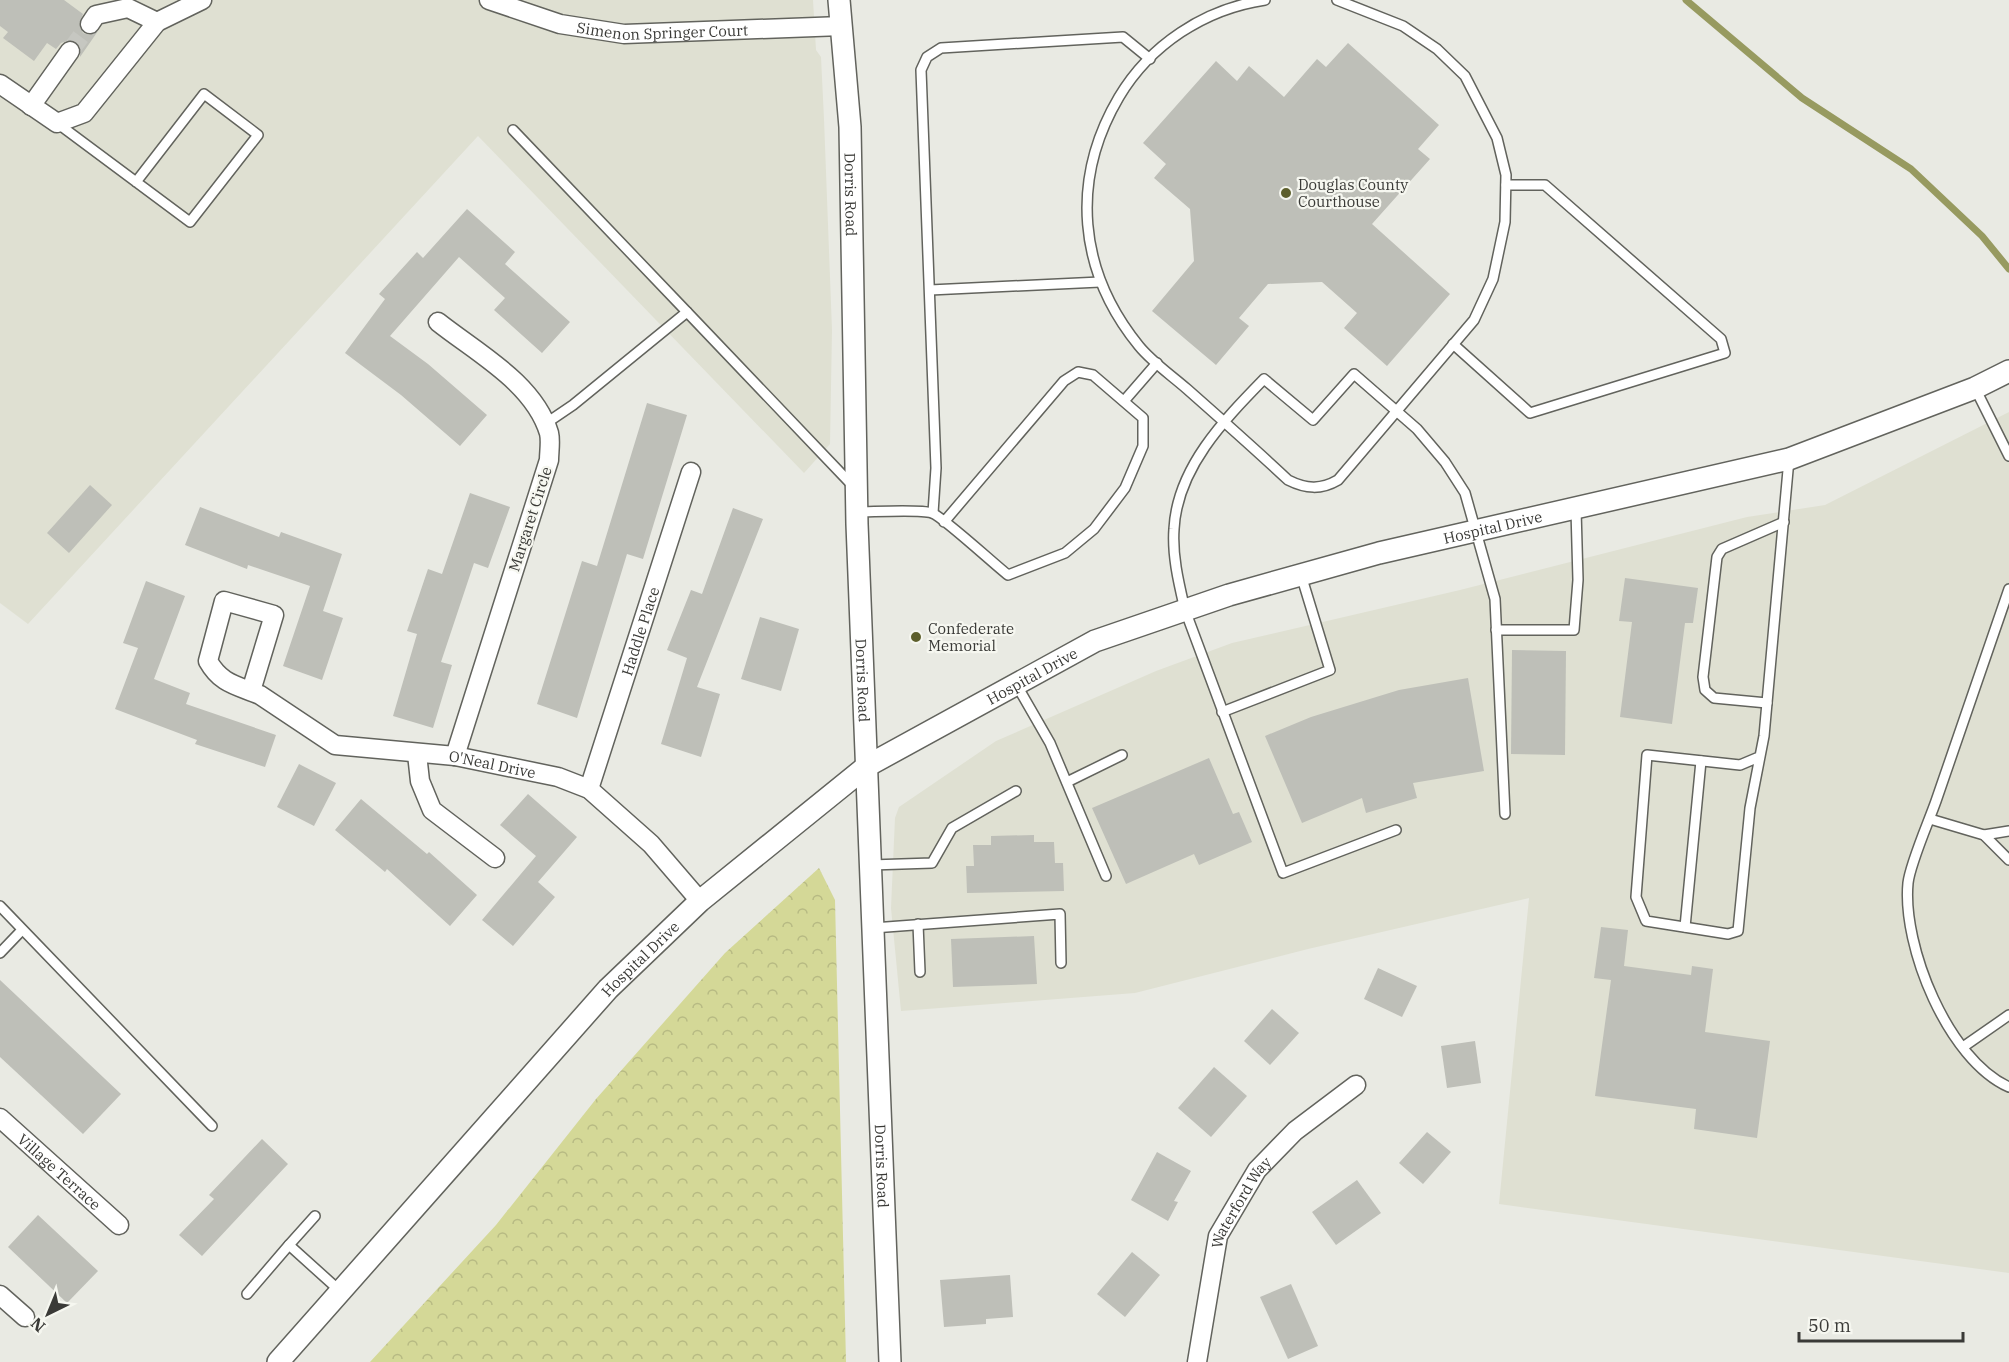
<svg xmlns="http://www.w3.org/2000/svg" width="2009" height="1362" viewBox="0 0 2009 1362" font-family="'IBM Plex Serif',serif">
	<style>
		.built { fill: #dfe0d2 }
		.forest { fill: url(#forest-crowns) }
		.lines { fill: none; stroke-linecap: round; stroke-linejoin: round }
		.stream { stroke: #979a60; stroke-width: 7 }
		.building { fill: #bebfb8 }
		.minor-tunnel { stroke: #c6c7c1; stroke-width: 18; stroke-dasharray: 18 9; stroke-linecap: butt }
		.service-casing { stroke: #62635d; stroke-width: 12 }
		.minor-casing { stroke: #62635d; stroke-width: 21 }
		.tertiary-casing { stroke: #62635d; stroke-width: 24 }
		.service { stroke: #fff; stroke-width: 9 }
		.minor { stroke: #fff; stroke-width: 18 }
		.tertiary { stroke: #fff; stroke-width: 21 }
		.poi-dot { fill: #5d5f2c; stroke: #f6f7f0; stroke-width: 2 }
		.labels { text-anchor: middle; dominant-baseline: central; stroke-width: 4.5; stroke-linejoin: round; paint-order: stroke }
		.street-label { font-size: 15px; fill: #3a3a37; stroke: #f6f7f0 }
		.poi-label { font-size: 15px; fill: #3a3a37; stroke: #f6f7f0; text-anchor: start }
	</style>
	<defs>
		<pattern id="forest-crowns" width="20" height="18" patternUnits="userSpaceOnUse" patternTransform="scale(1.5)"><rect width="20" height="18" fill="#d4d897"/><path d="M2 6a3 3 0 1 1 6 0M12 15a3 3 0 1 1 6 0" fill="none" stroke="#b7ba83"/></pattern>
	</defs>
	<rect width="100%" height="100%" fill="#e9eae3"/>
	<g class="built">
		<polygon points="0,0 813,0 816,50 821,57 824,119 832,330 830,444 804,473 478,136 28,624 0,603"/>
		<polygon points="2009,412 2009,1273 1499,1204 1529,898 1308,949 1135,993 901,1011 891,908 895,818 899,807 996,741 1156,671 1232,643 1460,590 1747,517 1825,505"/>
	</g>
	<polygon class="forest" points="819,868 835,900 846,1362 370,1362 496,1225 596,1099 725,953"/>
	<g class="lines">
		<polyline class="stream" points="1686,0 1802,98 1911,169 1982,236 2009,269"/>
	</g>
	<g class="building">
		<polygon points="0,0 64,0 83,14 79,24 83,33 90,35 98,31 80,57 80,46 70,40 61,43 56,49 47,43 34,61 3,38 8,32 0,26"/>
		<polygon points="1348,43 1439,125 1418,149 1430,159 1372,224 1450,294 1387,366 1344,328 1357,313 1322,282 1268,284 1239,318 1249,326 1216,365 1152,311 1194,261 1190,209 1154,178 1166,164 1143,143 1216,61 1237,81 1249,66 1284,97 1317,59 1326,67"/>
		<polygon points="467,209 515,252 505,264 570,322 542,353 494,310 505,298 459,257 390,336 428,364 487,415 460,446 401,395 345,353 385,299 379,294 417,252 423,258"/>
		<polygon points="647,403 687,415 643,559 627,554 577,718 537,704 582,561 597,566"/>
		<polygon points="90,485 112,505 69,553 47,533"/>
		<polygon points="470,493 510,507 488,568 474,563 441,662 452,665 433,728 393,716 417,634 407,631 428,569 442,574"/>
		<polygon points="200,507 279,537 281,532 342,554 323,611 343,618 322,680 283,666 310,586 248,565 247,569 185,545"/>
		<polygon points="733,508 763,519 697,687 720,694 701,757 661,744 687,658 667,650 691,590 702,594"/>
		<polygon points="1625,578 1698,588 1693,623 1685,623 1672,724 1620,717 1632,622 1619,621"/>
		<polygon points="146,581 185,596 154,679 190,693 186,704 276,735 265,767 195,744 197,740 115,709 138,648 123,643"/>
		<polygon points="760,617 799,629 781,691 741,679"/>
		<polygon points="1512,650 1566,651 1565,755 1511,754"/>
		<polygon points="1468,678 1484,771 1413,783 1417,798 1366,813 1362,798 1302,823 1265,736 1311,717 1399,690"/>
		<polygon points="1209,758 1233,814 1239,812 1252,842 1199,865 1194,854 1126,884 1092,808"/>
		<polygon points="299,764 336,783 314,826 277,807"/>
		<polygon points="528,794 577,837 538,882 555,897 513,946 482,920 536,856 500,825"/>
		<polygon points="361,799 427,854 429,852 477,895 450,926 387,869 385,872 335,830"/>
		<polygon points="1034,835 1034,842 1054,842 1055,863 1063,863 1064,891 967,893 966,866 974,866 973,845 991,845 991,836"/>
		<polygon points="1601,927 1628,930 1624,966 1691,975 1692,966 1713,969 1705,1032 1770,1041 1757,1138 1694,1129 1696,1109 1595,1096 1611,980 1594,978"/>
		<polygon points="1034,936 1037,984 953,987 951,939"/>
		<polygon points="1378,968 1417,986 1402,1017 1364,999"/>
		<polygon points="0,980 121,1094 83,1134 0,1057"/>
		<polygon points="1272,1009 1299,1033 1270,1065 1244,1041"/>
		<polygon points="1475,1041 1481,1083 1447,1088 1441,1046"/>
		<polygon points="1214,1067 1247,1096 1211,1137 1178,1108"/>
		<polygon points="1427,1132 1451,1152 1423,1184 1399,1163"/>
		<polygon points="262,1139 288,1164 202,1256 179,1235 214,1199 209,1195"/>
		<polygon points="1157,1152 1191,1171 1174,1201 1178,1202 1168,1221 1131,1200"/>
		<polygon points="1357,1180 1381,1213 1336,1245 1312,1212"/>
		<polygon points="38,1215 98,1271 67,1303 8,1247"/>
		<polygon points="1132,1252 1160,1275 1125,1317 1097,1294"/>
		<polygon points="1010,1275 1013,1317 986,1319 986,1324 944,1327 940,1280"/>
		<polygon points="1291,1284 1318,1346 1288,1359 1260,1297"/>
	</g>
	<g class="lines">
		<polyline class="minor-tunnel" points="70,51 90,24"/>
		<defs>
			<g id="service">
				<path d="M1265,0C1204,9 1150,45 1119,97C1070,180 1078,271 1139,346C1152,362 1171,375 1187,389C1221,419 1255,449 1288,480C1306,489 1321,490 1338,480L1474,320L1493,279L1505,222L1506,175L1497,138L1465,76L1437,49L1403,26L1337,0"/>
				<polyline points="57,123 190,222 258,135 204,94 136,182"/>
				<polyline points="513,130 687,312"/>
				<polyline points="930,290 1100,282"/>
				<polyline points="1453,344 1530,413 1725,353 1721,339 1545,185 1506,185"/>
				<polyline points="1975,388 2009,456"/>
				<polyline points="1124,401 1157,363"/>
				<polyline points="545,424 573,405 687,312 853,486"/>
				<path d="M857,512C873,512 920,509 932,513C942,516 995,565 1008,575L1065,553L1094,529L1125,488L1143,446V418L1093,375L1078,372L1064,381L944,522"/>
				<polyline points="933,513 936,468 921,70 927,57 941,48 1123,37 1150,59"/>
				<path d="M2009,589C1985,659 1961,730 1936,801C1929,821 1910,864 1908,883C1902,946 1948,1060 2009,1087"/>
				<polyline points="1496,630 1574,630 1578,580 1576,510"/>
				<polyline points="1016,684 1050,743 1106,876"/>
				<polyline points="1767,703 1714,698 1705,690 1703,677 1717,557 1722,549 1784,522"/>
				<polyline points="1222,712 1330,670 1301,575"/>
				<polyline points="1759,757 1740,765 1647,755 1636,897 1646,921 1728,934 1738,931 1750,808 1764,736 1789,459"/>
				<polyline points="1067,782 1122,755"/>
				<polyline points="1930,819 1984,835 2009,860"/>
				<path d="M1396,830L1283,873L1185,610C1179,584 1172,556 1174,529C1177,468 1224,420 1264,379L1313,420L1354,374L1417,429L1445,462L1465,493L1495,599L1505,814"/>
				<polyline points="1984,835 2009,831"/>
				<polyline points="871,865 932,863 952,828 1016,791"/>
				<polyline points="0,906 212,1126"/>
				<polyline points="918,924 920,972"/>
				<polyline points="1685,927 1701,761"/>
				<polyline points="873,928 1060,914 1061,963"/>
				<polyline points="0,953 22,930"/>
				<polyline points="1963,1047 2009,1015"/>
				<polyline points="289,1245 315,1216"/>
				<polyline points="247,1294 289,1245 340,1291"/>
			</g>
			<g id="minor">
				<path id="s1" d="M489,0L560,24L624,34L842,26"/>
				<polyline points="90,24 96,15 128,8 157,22"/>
				<polyline points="0,84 57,123 84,113 157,22 202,0"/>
				<polyline points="31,106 70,51"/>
				<path d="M438,322C477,353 534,383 549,433C551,441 549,452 549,460L455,756"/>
				<path id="s2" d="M251,691L274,615L224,601L208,661C221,684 236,685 260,695L335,745L455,756L558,777L589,789L651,844L700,901"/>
				<polyline points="417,754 420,781 432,810 495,858"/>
				<path id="s3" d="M589,789L691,472"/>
				<path id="s4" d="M0,1118L119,1225"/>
				<polyline points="0,1295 25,1317"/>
				<path id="s5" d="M1197,1362L1218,1236L1257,1170L1295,1131L1356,1085"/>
			</g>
			<g id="tertiary">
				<path id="s6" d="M839,0L850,127L857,524L890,1362"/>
				<path id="s7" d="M278,1362L608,989L700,901L867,766L1095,641L1229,595L1379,553L1789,459L1975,388L2009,371"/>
			</g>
		</defs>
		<use href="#service" class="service-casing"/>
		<use href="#minor" class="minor-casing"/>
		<use href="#tertiary" class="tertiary-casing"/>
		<use href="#service" class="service"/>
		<use href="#minor" class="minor"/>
		<use href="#tertiary" class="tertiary"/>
	</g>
	<g class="poi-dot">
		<circle cx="1286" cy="193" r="6"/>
		<circle cx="916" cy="637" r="6"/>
	</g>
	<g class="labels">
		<g class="street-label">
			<text stroke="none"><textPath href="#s1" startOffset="178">Simenon Springer Court</textPath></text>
			<text stroke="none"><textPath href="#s6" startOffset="195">Dorris Road</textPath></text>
			<text transform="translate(530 519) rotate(-72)">Margaret Circle</text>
			<text stroke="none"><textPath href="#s7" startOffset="1514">Hospital Drive</textPath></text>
			<text stroke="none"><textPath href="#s3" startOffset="166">Haddle Place</textPath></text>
			<text stroke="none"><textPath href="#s7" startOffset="1028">Hospital Drive</textPath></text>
			<text stroke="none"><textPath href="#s6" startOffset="681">Dorris Road</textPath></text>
			<text stroke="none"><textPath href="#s2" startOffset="506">O'Neal Drive</textPath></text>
			<text stroke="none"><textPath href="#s7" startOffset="542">Hospital Drive</textPath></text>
			<text stroke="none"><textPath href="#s6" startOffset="1167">Dorris Road</textPath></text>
			<text stroke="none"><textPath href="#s4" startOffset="80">Village Terrace</textPath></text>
			<text stroke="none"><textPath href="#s5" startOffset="168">Waterford Way</textPath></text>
		</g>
		<g class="poi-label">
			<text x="1298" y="184">Douglas County<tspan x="1298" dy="17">Courthouse</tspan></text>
			<text x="928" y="628">Confederate<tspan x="928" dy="17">Memorial</tspan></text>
		</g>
	</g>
	<g transform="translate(48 1314) rotate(223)" stroke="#f6f7f0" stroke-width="4.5" paint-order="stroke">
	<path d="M0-4.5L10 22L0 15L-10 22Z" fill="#3a3a37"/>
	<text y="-9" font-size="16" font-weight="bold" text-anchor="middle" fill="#3a3a37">N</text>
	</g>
	<path d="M1799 1332v9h164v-9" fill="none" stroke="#3a3a37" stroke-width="3"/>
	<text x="1808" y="1332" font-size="18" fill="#3a3a37" stroke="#f6f7f0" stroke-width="4.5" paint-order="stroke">50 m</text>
</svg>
